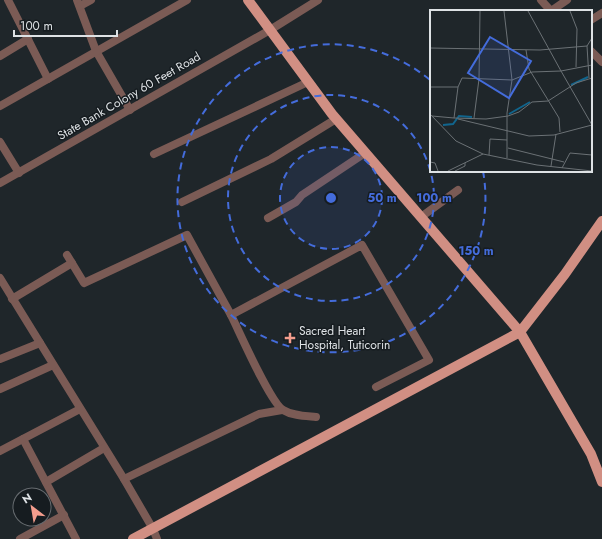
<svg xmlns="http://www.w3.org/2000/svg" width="602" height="539" viewBox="0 0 602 539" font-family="Jost,sans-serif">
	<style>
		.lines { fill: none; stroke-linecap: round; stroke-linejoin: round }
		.minor { stroke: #7b5b55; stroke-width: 8 }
		.major { stroke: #d18f83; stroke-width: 10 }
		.ring { fill: none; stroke: #446cdb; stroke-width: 2; stroke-dasharray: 7 5 }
		.poi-dot { fill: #f49d8d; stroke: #161c20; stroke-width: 1.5 }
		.labels { text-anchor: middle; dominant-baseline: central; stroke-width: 3; stroke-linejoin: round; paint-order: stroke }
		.street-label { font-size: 12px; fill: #dee2e5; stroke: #161c20 }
		.poi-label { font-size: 12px; fill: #dee2e5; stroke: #161c20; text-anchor: start }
		.inset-river { fill: none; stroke: #11658d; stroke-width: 2 }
		.inset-road { fill: none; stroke: #6b7175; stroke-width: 1 }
		.view { fill: #446cdb; fill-opacity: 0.15; stroke: #446cdb; stroke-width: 2 }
		.inset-edge { fill: none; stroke: #dee2e5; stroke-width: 2 }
		.centre { fill: #446cdb; stroke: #161c20; stroke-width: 2 }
		.ring-label { font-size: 12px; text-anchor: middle; font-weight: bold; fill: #446cdb; stroke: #161c20; stroke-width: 3; stroke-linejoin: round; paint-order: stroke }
	</style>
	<rect width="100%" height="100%" fill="#1f262a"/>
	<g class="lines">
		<g class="minor">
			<polyline points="8,0 48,79"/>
			<polyline points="77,0 96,51 130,110"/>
			<polyline points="541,0 551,11"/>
			<polyline points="80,6 91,0"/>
			<polyline points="551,11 567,0"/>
			<polyline points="591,20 602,13"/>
			<polyline points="591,51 602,62"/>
			<polyline points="0,56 28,39"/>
			<polyline points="0,106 187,0"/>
			<polyline points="0,142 19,173"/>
			<polyline points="154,154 308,82"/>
			<polyline points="0,183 270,30 318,0"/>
			<polyline points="182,202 271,159 336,119"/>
			<polyline points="421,217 458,190"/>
			<polyline points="268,218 296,202 302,195 365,153"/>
			<polyline points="67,255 84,283 187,235 231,315"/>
			<polyline points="0,278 124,479 153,529 157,539"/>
			<polyline points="12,299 72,263"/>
			<polyline points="0,359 40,343"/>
			<polyline points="0,389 53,365"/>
			<path d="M316,417C305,416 293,416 283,410C270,402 240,333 231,315L362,245L429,360L376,387"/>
			<polyline points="23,439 76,539"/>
			<polyline points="0,451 80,409"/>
			<polyline points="124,479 259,414 282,410"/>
			<polyline points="46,482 104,448"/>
			<polyline points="20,539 64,515"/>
		</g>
		<g class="major">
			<polyline points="248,0 332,114 520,332 591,454 602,482"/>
			<polyline points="133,539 520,332 565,274 602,221"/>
		</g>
	</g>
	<circle cx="331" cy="198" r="51" fill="#446cdb" fill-opacity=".12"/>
	<g class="ring">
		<circle cx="331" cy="198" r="51"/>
		<circle cx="331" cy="198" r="103"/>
		<path d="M483 171A154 154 0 1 1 430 80"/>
	</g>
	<path class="poi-dot" d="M288 332h4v4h4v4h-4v4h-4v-4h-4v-4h4z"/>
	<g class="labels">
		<g class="street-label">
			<text transform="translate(129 96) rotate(-30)">State Bank Colony 60 Feet Road</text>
		</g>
		<g class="poi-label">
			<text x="299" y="331">Sacred Heart<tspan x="299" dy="14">Hospital, Tuticorin</tspan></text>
		</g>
	</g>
	<g transform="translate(430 10)">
		<rect width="162" height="162" fill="#1f262a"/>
		<path class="inset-river" d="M141,75L158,67M79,104L100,92M13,115L23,114L29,106L42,107"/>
		<path class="inset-road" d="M74,1L82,70L77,103V148M98,1L131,61M140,1L147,19L146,57M0,38L110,40L157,36M96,40L99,59L129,108L130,122M131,61L162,115M159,68L157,36L162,28M0,77H28L32,68L82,70L102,62L131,61L162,55M0,104L26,131L53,144M2,106L24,108L28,77M24,108L56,109L78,106L89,102L102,92L118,91L146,73L162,68M44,108L49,69L50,1M28,109L99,126L124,125L162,115M78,138L134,152M59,145L60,129L77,130M0,152L5,153L8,161M121,156L126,124M132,158L140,143L162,145M18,161L53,144L107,155L162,161M25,161L35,156V153"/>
		<path class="view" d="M60,27L101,51L79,88L38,63Z"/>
		<rect width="162" height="162" class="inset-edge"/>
	</g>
	<circle cx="331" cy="198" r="6" class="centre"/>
	<g class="ring-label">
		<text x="382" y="202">50 m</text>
		<text x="434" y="202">100 m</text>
		<text x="476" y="255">150 m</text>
	</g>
	<g transform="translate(32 507) rotate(329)"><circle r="19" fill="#161c20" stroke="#666b6f"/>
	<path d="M0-3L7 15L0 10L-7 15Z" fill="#f49d8d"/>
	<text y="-6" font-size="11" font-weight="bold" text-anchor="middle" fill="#dee2e5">N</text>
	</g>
	<path d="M14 30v6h103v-6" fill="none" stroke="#dee2e5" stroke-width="2"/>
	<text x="20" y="30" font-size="12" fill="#dee2e5" stroke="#161c20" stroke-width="3" paint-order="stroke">100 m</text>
</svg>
